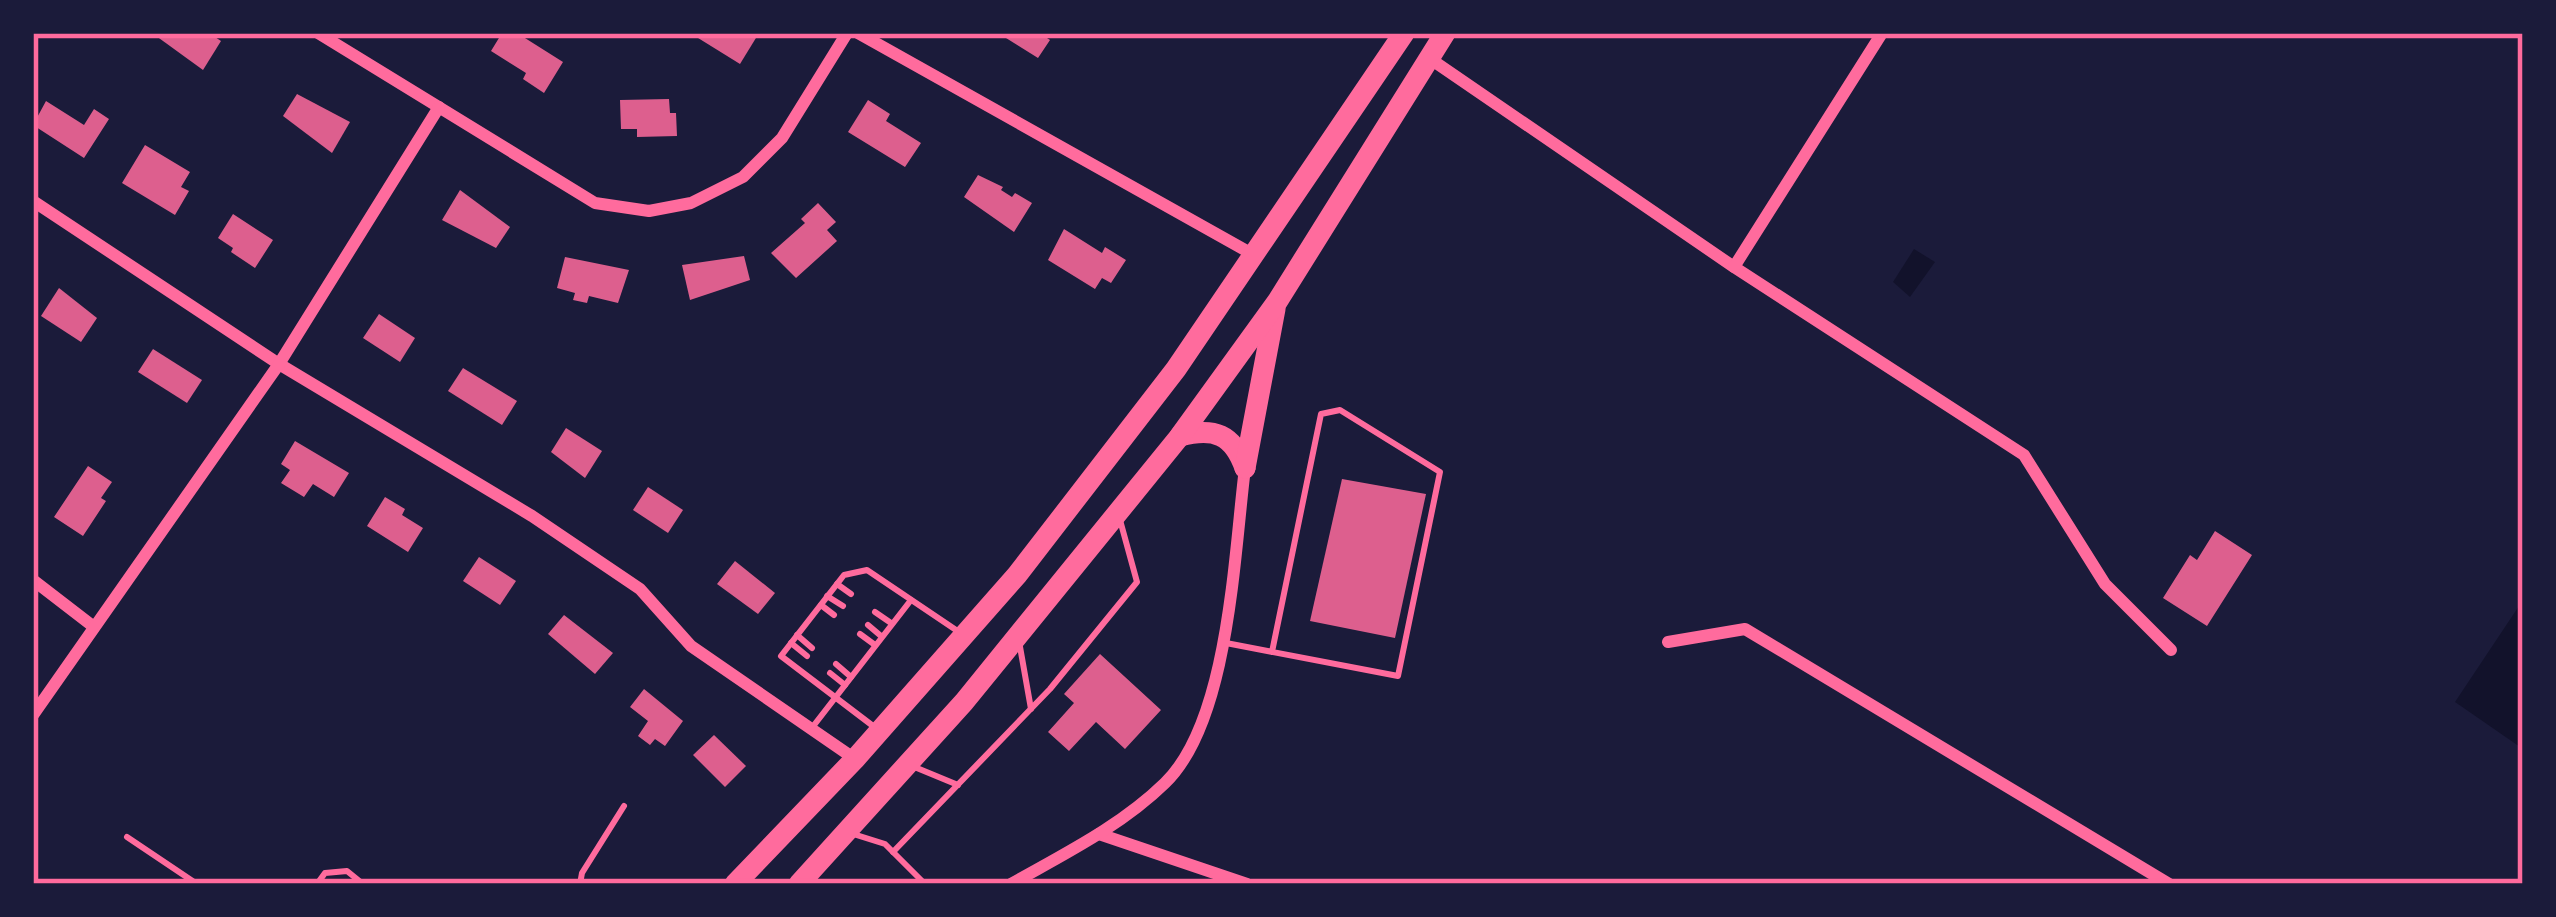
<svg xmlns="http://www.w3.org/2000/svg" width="2556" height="917" viewBox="0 0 2556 917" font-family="Jost,sans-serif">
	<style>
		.water { fill: #12122b }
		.building { fill: #dd5f8e }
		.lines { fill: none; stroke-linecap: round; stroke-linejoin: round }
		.service { stroke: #ff6b9d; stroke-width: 6 }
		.minor { stroke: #ff6b9d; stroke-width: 12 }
		.trunk { stroke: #ff6b9d; stroke-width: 21 }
		.neatline { fill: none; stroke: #ff6b9d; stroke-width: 4.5 }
	</style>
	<rect width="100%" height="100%" fill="#1b1b3a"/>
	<g class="water">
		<polygon points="1914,249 1935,262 1910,297 1893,282"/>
		<polygon points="2523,600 2523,749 2455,702"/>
	</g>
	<g class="building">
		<polygon points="152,33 209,33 221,41 203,70"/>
		<polygon points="502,33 517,33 563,62 544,93 523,79 526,73 491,51"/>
		<polygon points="690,33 759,33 740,64"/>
		<polygon points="998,33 1050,33 1047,38 1050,40 1038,58"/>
		<polygon points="297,94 350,122 332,153 283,116"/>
		<polygon points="669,99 670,113 676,113 677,136 637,137 637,129 621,129 620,100"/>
		<polygon points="868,100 890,114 886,121 921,143 905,167 848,132"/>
		<polygon points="46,101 84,125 94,109 109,119 84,158 33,125"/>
		<polygon points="145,145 190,172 181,187 189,191 175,215 122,183"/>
		<polygon points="978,175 1003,187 1001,190 1012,197 1015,193 1032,203 1014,232 964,197"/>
		<polygon points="460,190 510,227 496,248 442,220"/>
		<polygon points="818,203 836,222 827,230 837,241 796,278 771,253 805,223 801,219"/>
		<polygon points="233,214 273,240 255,268 231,252 233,248 218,238"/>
		<polygon points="1064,229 1102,253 1105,247 1126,260 1111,283 1102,278 1095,289 1048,260"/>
		<polygon points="744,256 750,280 690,300 682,265"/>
		<polygon points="565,257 629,270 618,303 589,296 587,303 573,300 575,293 557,288"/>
		<polygon points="59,288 97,318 81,342 41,316"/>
		<polygon points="379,314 415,338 400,362 363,338"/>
		<polygon points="153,349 202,380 187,403 138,372"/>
		<polygon points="463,368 517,401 502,425 448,391"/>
		<polygon points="566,428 602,451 585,478 551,452"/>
		<polygon points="295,441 349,473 334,497 313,484 304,497 281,483 290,470 281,464"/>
		<polygon points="88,466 112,482 101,498 106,501 83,536 54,517"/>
		<polygon points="1342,479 1426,494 1395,638 1310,621"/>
		<polygon points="648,487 683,510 668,533 633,510"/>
		<polygon points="385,497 405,509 402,515 423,528 408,552 367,526"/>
		<polygon points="2215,531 2252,555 2207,626 2163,598 2190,555 2197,560"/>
		<polygon points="479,557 516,581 500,605 463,581"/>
		<polygon points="735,561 775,593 758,614 717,584"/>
		<polygon points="564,615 613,653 595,674 548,634"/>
		<polygon points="1100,654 1161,710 1125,749 1096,722 1069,751 1048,732 1074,703 1064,694"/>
		<polygon points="644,689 683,721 665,746 655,739 650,745 638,736 648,721 630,707"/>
		<polygon points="714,735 746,766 725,787 693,755"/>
	</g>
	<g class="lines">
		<g class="service">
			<polyline points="837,584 851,594"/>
			<polyline points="827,596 843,606"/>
			<polyline points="821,605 834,615"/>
			<polyline points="875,612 891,623"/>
			<polyline points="868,625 881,636"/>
			<polyline points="860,634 875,645"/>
			<polyline points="797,635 812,648"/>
			<polyline points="1019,641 1031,709"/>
			<polyline points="791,643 807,656"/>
			<polyline points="1226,643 1398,676 1440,472 1340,410 1321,414 1272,652"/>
			<polyline points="836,664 851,677"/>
			<polyline points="830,673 845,685"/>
			<polyline points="811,729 911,600"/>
			<polyline points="877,729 781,656 844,575 867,570 959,632"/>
			<polyline points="912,766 958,785"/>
			<polyline points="850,833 885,844 925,884"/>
			<polyline points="127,837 197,884"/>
			<polyline points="893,852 1050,689 1137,582 1120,520"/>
			<polyline points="317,884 325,873 347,871 363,884"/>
			<polyline points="580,884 582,873 624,806"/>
		</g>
		<g class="minor">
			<polyline points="318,33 595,203 649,211 691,203 743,177 782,138 847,33"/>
			<polyline points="858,33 1254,255"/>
			<polyline points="1429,58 1734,267 2024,455 2105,584 2171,650"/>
			<polyline points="33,201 279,364 532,516 640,589 691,646 855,759"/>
			<polyline points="1734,267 1882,33"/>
			<polyline points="33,580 94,627"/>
			<polyline points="1668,642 1745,629 2169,884"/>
			<polyline points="33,715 279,364 439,107"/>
			<polyline points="1099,834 1247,884"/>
			<path d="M1011,884C1064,854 1121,826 1165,783C1229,721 1234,555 1245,468"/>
		</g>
		<g class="trunk">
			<path d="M1180,436C1214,427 1233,434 1245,468"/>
			<polyline points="1245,468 1275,309"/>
			<polyline points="735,884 855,759 1017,575 1176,369 1404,33"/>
			<polyline points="799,884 964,702 1180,436 1277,302 1445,33"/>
		</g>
	</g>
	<rect width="2556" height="917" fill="none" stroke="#1b1b3a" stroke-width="72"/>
	<rect x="36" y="36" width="2484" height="845" class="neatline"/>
</svg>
